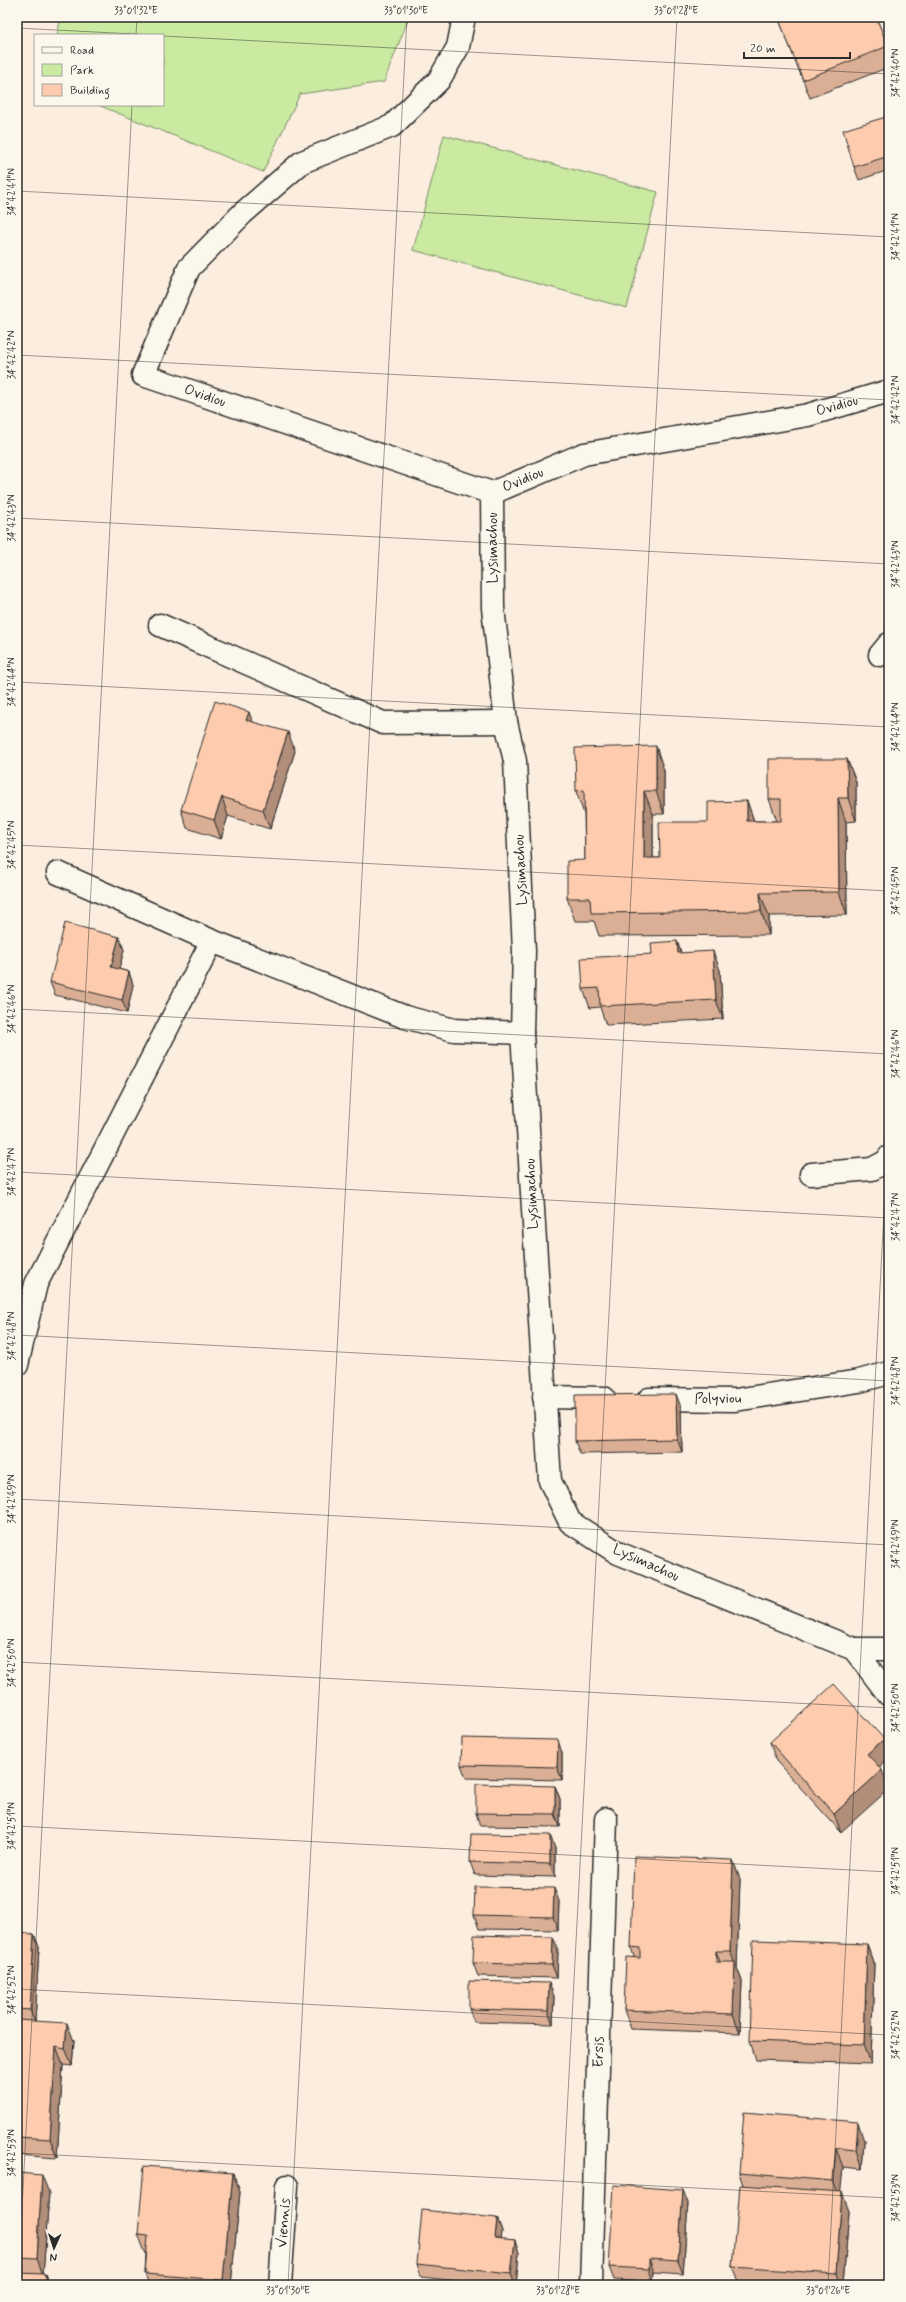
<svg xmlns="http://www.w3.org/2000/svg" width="906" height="2302" viewBox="0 0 906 2302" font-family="Mynerve,sans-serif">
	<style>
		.green { fill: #cae9a1; stroke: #7a8a66 }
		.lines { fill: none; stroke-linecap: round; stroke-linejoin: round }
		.minor-casing { stroke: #2b2b2b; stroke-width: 25 }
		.minor { stroke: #fbf7ec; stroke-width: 22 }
		.wall { fill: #daaf95; stroke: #2b2b2b }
		.shaded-wall { fill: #b18e79; stroke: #2b2b2b }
		.building { fill: #fdcbad; stroke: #2b2b2b }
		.ticks { fill: none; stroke: #2b2b2b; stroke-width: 1; stroke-opacity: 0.45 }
		.labels { text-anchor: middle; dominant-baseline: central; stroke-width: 3; stroke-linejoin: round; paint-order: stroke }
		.street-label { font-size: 15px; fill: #2b2b2b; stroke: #fbf7ec }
		.neatline { fill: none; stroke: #2b2b2b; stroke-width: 1.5 }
		.ticks-label { font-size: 10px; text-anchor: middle; fill: #2b2b2b }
	</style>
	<rect width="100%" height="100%" fill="#fbeedf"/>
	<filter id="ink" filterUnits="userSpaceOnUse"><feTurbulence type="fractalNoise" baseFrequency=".025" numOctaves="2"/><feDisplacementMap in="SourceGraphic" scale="8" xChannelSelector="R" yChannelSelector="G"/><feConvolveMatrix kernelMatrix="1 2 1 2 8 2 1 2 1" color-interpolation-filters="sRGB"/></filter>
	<g filter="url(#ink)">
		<g class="green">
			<polygon points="61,17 409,17 384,82 300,94 263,172 98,105 163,105 163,35 57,35"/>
			<polygon points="444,135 658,192 627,308 413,250"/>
		</g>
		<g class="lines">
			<defs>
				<g id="minor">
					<polyline points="464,17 458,47 439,80 392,126 302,162 243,213 189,268 143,375 492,493 584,454 808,415 889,391"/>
					<polyline points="492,493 493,608 506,722 515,761 524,951 522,1033 550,1481 570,1522 618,1553 854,1649 889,1695"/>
					<polyline points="160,625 383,723 506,722"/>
					<polyline points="880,655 889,644"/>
					<polyline points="58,873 212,941 405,1017 454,1030 522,1033"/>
					<polyline points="811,1174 872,1169 887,1161 889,1157"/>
					<polyline points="17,1365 36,1284 212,941"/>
					<polyline points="544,1397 604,1398"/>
					<polyline points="649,1399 735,1400 859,1381 889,1373"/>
					<polyline points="854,1649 889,1649"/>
					<polyline points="280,2285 287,2186"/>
					<polyline points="591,2285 606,1819"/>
				</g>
			</defs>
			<use href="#minor" class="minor-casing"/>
			<use href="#minor" class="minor"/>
		</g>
		<g class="wall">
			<polygon points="778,17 876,17 889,50 889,67 810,98"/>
			<polygon points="889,116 889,170 859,180 854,167"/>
			<polygon points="252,721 295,751 270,829 228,816 221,839 187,828 181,810"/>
			<polygon points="847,759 856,782 856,821 846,822 847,915 769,916 769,935 599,936 594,921 575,921 567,898 585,860 584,814 576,791 664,770 664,814 653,814 653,858 660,858 708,822 747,801 754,821 777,821 769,799"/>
			<polygon points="119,937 124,950 119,969 129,972 133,985 127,1013 55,995 50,982"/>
			<polygon points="677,941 681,953 720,970 723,1019 606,1025 600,1007 590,1008 583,989"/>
			<polygon points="681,1407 682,1452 580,1454 575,1441"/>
			<polygon points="770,1742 889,1758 879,1767 841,1832 776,1761"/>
			<polygon points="562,1753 562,1780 466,1778 461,1765"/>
			<polygon points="555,1786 560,1799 560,1827 480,1826 476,1813"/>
			<polygon points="555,1848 555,1877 475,1875 470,1862"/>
			<polygon points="740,1879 737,1968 742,1981 740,2033 631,2029 624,2010 634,1957 631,1947"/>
			<polygon points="559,1901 558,1930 479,1929 474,1915"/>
			<polygon points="17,1933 34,1934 39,1947 35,2021 74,2041 72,2066 63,2065 57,2158 17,2155"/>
			<polygon points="867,1944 874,1963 871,2064 756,2060 750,2041"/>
			<polygon points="558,1950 557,1978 478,1976 473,1963"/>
			<polygon points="554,1996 553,2024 474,2022 469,2009"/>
			<polygon points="864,2141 862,2169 843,2167 840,2192 849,2211 843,2285 740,2285 733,2267 743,2185 739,2173"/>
			<polygon points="17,2173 49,2193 43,2274 46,2274 50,2285 17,2285"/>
			<polygon points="233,2173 240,2192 231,2285 149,2285 145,2274 146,2252 145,2252 138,2234"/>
			<polygon points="688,2203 683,2274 654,2272 653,2282 614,2280 609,2267"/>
			<polygon points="497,2218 502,2231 501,2239 515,2240 519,2253 516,2285 496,2285 421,2277 417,2264"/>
		</g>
		<g class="shaded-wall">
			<polygon points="249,712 256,731 246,720"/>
			<polygon points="288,732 295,751 270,829 263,810"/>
			<polygon points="656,746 664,770 664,814 656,791"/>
			<polygon points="847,759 856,782 856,821 848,798"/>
			<polygon points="644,791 653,814 653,881 644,858"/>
			<polygon points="222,797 228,816 221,839 214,820"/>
			<polygon points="838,798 846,822 847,915 839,892"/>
			<polygon points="747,801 755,824 747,821"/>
			<polygon points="760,893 769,916 769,935 761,911"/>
			<polygon points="119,937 124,950 116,980 111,967"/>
			<polygon points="677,941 684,960 678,953"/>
			<polygon points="713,951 720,970 723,1019 716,1000"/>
			<polygon points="129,972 133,985 127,1013 122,1000"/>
			<polygon points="676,1394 681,1407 682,1452 677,1439"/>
			<polygon points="884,1739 889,1754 889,1758 873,1772 867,1754"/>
			<polygon points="558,1740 562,1753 562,1780 557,1767"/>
			<polygon points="882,1770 889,1789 841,1832 834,1814"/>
			<polygon points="555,1786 560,1799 560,1827 555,1814"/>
			<polygon points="550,1835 555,1848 555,1877 550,1864"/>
			<polygon points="733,1860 740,1879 737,1968 742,1981 740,2033 733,2014 735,1964 730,1951"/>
			<polygon points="554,1888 559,1901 558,1930 553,1917"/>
			<polygon points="34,1934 39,1947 35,2023 30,2010"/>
			<polygon points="553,1937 558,1950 557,1978 552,1965"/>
			<polygon points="867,1944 874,1963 871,2064 864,2045"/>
			<polygon points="716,1951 723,1970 716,1962"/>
			<polygon points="549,1983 554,1996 553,2024 548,2011"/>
			<polygon points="67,2023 74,2041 72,2066 65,2048"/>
			<polygon points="56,2046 63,2065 57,2158 50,2139"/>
			<polygon points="858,2122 864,2141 862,2169 856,2150"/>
			<polygon points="836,2148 843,2167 840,2199 833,2181"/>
			<polygon points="233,2173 240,2192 231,2285 225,2285 223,2280"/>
			<polygon points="42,2175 49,2193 43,2277 37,2258"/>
			<polygon points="683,2190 688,2203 683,2274 678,2261"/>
			<polygon points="842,2192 849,2211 843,2285 839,2285 836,2274"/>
			<polygon points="497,2218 502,2231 500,2251 495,2238"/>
			<polygon points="515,2240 519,2253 516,2285 515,2285 511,2274"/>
			<polygon points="649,2259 654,2272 653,2282 649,2269"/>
			<polygon points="46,2274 50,2285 46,2285"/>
		</g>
		<g class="building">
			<polygon points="778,17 876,17 888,46 803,80"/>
			<polygon points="889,116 889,156 854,167 843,130"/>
			<polygon points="215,701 249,712 246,720 288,732 263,810 222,797 214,820 181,810"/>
			<polygon points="656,746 656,791 644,791 644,858 660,858 659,822 708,822 708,802 747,801 747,821 781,821 781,799 769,799 769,759 847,759 848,798 838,798 839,892 760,893 761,911 591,913 590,898 567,898 567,861 585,860 584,790 576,791 575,748"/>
			<polygon points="65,923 119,937 111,967 129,972 122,1000 50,982"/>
			<polygon points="677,941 678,953 713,951 716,1000 600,1006 599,988 583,989 581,958 652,954 651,943"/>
			<polygon points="676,1394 677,1439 575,1441 575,1395"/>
			<polygon points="834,1684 884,1739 867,1754 882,1770 834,1814 770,1742"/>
			<polygon points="462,1738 558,1740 557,1767 461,1765"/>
			<polygon points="476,1784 555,1786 555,1814 476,1813"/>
			<polygon points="471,1834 550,1835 550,1864 470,1862"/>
			<polygon points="634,1856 733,1860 730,1951 716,1951 716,1962 735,1962 733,2014 624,2010 626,1957 640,1958 640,1948 631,1947"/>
			<polygon points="475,1887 554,1888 553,1917 474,1915"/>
			<polygon points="17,1933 34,1934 30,2010 17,2009"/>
			<polygon points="474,1935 553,1937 552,1965 473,1963"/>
			<polygon points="753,1940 867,1944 864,2045 750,2041"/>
			<polygon points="469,1981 549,1983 548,2011 469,2009"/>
			<polygon points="17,2020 67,2023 65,2048 56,2046 50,2139 17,2137"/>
			<polygon points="744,2112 858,2122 856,2150 836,2148 833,2181 739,2173"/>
			<polygon points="144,2166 233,2173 223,2280 145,2274 148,2235 138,2234"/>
			<polygon points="17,2173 42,2175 37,2258 17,2257"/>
			<polygon points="614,2185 683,2190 678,2261 649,2259 649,2269 609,2267"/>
			<polygon points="740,2185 842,2192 836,2274 733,2267"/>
			<polygon points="422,2210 497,2218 495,2238 515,2240 511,2274 417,2264"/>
			<polygon points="17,2273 46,2274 46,2285 17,2285"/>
		</g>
	</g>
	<path class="ticks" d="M17,28L153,35M136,35L137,17M163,36L889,74M17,191L889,237M17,355L889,400M17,518L889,564M17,682L889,727M17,845L889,891M17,1009L889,1054M17,1172L889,1218M17,1335L889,1381M17,1499L889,1545M17,1662L889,1708M17,1826L889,1872M17,1989L889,2035M17,2153L889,2198M18,2285L132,105M288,2285L407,17M558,2285L677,17M828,2285L889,1115"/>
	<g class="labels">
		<g class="street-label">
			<text transform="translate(205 396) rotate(19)">Ovidiou</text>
			<text transform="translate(837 406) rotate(-16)">Ovidiou</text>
			<text transform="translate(523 480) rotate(-23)">Ovidiou</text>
			<text transform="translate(493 548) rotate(-90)">Lysimachou</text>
			<text transform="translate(521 870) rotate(-93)">Lysimachou</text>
			<text transform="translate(532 1194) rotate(-93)">Lysimachou</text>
			<text transform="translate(718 1399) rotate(-1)">Polyviou</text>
			<text transform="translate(646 1563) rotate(24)">Lysimachou</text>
			<text transform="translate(599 2052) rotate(-88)">Ersis</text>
			<text transform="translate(284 2223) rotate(-86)">Viennis</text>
		</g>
	</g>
	<rect width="906" height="2302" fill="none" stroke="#fbf7ec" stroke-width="44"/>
	<rect x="34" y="34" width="130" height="72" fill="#fbf7ec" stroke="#a8a59f"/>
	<rect x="42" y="47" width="20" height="6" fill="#fbf7ec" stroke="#a8a59f"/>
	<text x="70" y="54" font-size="12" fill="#2b2b2b">Road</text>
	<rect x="42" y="64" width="20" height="12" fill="#cae9a1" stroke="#a8a59f"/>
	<text x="70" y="74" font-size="12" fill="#2b2b2b">Park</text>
	<rect x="42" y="84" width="20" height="12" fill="#fdcbad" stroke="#a8a59f"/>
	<text x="70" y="94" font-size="12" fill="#2b2b2b">Building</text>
	<g transform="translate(54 2248) rotate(183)" stroke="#fbf7ec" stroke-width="3" paint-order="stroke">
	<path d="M0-3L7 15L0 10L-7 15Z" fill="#2b2b2b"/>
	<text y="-6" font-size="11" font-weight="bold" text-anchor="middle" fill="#2b2b2b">N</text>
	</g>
	<path d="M744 52v6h106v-6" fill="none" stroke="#2b2b2b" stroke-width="2"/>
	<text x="750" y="52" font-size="12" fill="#2b2b2b" stroke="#fbf7ec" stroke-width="3" paint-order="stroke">20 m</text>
	<rect x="22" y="22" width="862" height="2258" class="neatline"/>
	<g class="ticks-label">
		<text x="136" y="14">33°01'32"E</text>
		<text x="406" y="14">33°01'30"E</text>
		<text x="676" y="14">33°01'28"E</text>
		<text transform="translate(895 73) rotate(-90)" y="4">34°42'40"N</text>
		<text transform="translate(11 192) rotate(-90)" y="4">34°42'41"N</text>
		<text transform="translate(895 237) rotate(-90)" y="4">34°42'41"N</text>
		<text transform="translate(11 355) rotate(-90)" y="4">34°42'42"N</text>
		<text transform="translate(895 400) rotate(-90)" y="4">34°42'42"N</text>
		<text transform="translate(11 518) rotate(-90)" y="4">34°42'43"N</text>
		<text transform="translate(895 564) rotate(-90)" y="4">34°42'43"N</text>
		<text transform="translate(11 682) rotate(-90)" y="4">34°42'44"N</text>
		<text transform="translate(895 727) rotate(-90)" y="4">34°42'44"N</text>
		<text transform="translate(11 845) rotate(-90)" y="4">34°42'45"N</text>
		<text transform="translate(895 891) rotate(-90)" y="4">34°42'45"N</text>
		<text transform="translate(11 1009) rotate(-90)" y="4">34°42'46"N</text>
		<text transform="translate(895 1054) rotate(-90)" y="4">34°42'46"N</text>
		<text transform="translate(11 1172) rotate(-90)" y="4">34°42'47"N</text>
		<text transform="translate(895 1217) rotate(-90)" y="4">34°42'47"N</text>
		<text transform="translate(11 1336) rotate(-90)" y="4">34°42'48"N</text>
		<text transform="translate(895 1381) rotate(-90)" y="4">34°42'48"N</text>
		<text transform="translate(11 1499) rotate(-90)" y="4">34°42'49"N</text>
		<text transform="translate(895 1544) rotate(-90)" y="4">34°42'49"N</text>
		<text transform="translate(11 1663) rotate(-90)" y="4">34°42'50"N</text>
		<text transform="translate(895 1708) rotate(-90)" y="4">34°42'50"N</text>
		<text transform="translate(11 1826) rotate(-90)" y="4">34°42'51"N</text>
		<text transform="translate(895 1871) rotate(-90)" y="4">34°42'51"N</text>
		<text transform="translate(11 1990) rotate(-90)" y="4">34°42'52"N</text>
		<text transform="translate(895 2035) rotate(-90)" y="4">34°42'52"N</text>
		<text transform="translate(11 2153) rotate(-90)" y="4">34°42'53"N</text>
		<text transform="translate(895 2198) rotate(-90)" y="4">34°42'53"N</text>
		<text x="288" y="2294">33°01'30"E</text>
		<text x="558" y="2294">33°01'28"E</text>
		<text x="828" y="2294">33°01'26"E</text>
	</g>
</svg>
